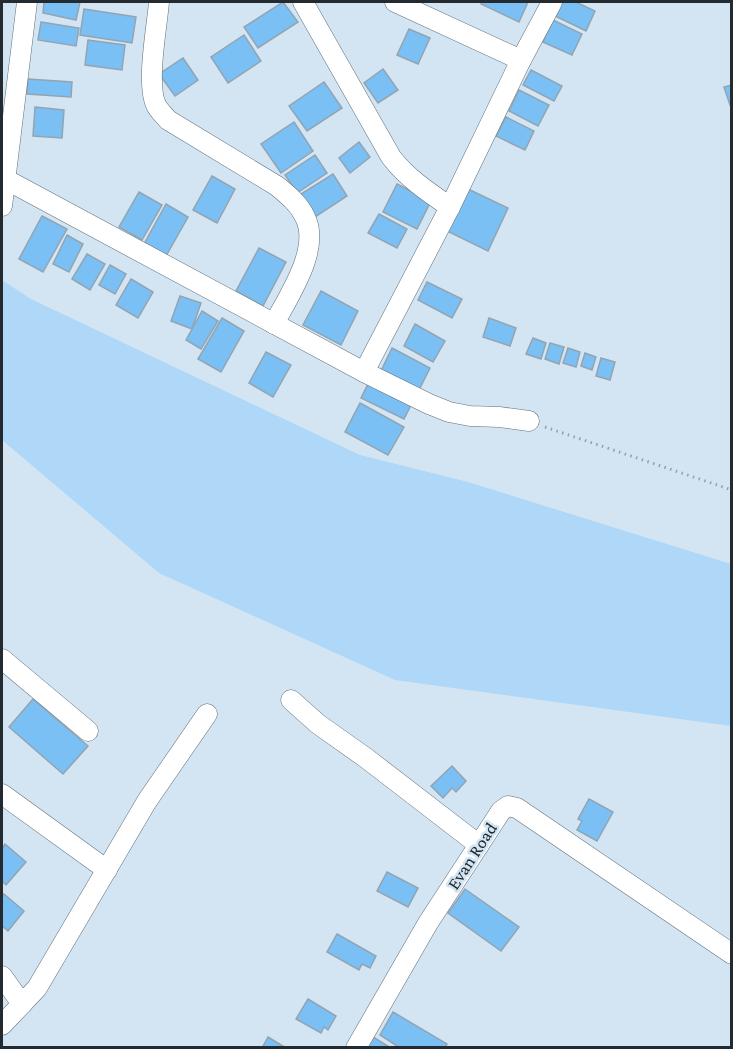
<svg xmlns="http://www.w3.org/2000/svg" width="733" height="1049" viewBox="0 0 733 1049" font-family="'Crimson Pro',serif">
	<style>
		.green { fill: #afd7f7 }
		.building { fill: #7ac0f4; stroke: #93a4b1; stroke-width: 1.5 }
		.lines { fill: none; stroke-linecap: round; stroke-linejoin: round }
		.minor-casing { stroke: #5f6f7b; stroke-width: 21 }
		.path { stroke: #93a1ab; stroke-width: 3; stroke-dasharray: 1.5 4.5; stroke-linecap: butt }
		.minor { stroke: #fff; stroke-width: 20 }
		.labels { text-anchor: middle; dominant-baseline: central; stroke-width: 5; stroke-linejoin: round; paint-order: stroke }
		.street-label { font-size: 18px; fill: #242b30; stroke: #d3e5f3 }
	</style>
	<rect width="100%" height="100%" fill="#d3e5f3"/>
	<polygon class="green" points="2,280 31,299 360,455 468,482 731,564 731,726 395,680 159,573 2,440"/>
	<g class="building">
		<polygon points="44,2 80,2 76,20 43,13"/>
		<polygon points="283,2 298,22 258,48 244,27"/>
		<polygon points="482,2 528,2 519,22 481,4"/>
		<polygon points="562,2 576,2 595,11 586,31 555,16"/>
		<polygon points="84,9 136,17 132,43 80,35"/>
		<polygon points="553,20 582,34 572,55 543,42"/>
		<polygon points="41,22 79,28 76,46 38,40"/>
		<polygon points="409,29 430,38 418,64 397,55"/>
		<polygon points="244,35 261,61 228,83 211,57"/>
		<polygon points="88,40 125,45 122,70 85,65"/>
		<polygon points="183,58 198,80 175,96 159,74"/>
		<polygon points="383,69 398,90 378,103 364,83"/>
		<polygon points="531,70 562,86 554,101 523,85"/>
		<polygon points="28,79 72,82 71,97 27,94"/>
		<polygon points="324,82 342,108 307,131 289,106"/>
		<polygon points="732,85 732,104 730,105 724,87"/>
		<polygon points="519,90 549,105 538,126 509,111"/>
		<polygon points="35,107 64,110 62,138 33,136"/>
		<polygon points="506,117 534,131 525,150 496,136"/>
		<polygon points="294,122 313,151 281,173 261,144"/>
		<polygon points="359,142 370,157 350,173 339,158"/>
		<polygon points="315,155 327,173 297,193 285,175"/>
		<polygon points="333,174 347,196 315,217 301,194"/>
		<polygon points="212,176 235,189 217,223 193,210"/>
		<polygon points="397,184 431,201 417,229 383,212"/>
		<polygon points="468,189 508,208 488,251 447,231"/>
		<polygon points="139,192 162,205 142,240 119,227"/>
		<polygon points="166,204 188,217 166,256 144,244"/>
		<polygon points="379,214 407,229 397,248 368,233"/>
		<polygon points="42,216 67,229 43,272 19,259"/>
		<polygon points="67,235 83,244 69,272 53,264"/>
		<polygon points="259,248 286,262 263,306 236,291"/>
		<polygon points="87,254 105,264 90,290 72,279"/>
		<polygon points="110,265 126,274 115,294 99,285"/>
		<polygon points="131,279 153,292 138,318 116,305"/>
		<polygon points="427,282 462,299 452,318 418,300"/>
		<polygon points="321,291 358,311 341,345 303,325"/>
		<polygon points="180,296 201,303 192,329 171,321"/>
		<polygon points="202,311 218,321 201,349 186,340"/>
		<polygon points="222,318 244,331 221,372 198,359"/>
		<polygon points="489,318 516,328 510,346 483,337"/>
		<polygon points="415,324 445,341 433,362 404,346"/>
		<polygon points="533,338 546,343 541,359 526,354"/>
		<polygon points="550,343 564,347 559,364 545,359"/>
		<polygon points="392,348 430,368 418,392 380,373"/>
		<polygon points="568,348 580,352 576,367 563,363"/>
		<polygon points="266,352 291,365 273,397 249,383"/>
		<polygon points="585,353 596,357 592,370 581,366"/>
		<polygon points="601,358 615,362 610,380 596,376"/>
		<polygon points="369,382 412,403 404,419 361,398"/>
		<polygon points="360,403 404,427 388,455 345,432"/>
		<polygon points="33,699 88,746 63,774 9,727"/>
		<polygon points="452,766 466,781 456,792 452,788 443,798 431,786"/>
		<polygon points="589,799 613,812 597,841 577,830 582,821 578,819"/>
		<polygon points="5,844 26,862 6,885 2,881 2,849"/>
		<polygon points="387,872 418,888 408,907 377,891"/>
		<polygon points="465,889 519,927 501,951 448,913"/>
		<polygon points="4,894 24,911 8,931 2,926 2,898"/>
		<polygon points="337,934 376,956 370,968 362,964 359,970 327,952"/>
		<polygon points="308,999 336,1016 328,1030 324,1027 321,1033 296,1019"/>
		<polygon points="393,1012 447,1044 445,1048 400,1048 380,1035"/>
		<polygon points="268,1037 286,1048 262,1048"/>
		<polygon points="373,1037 391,1048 367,1048"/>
	</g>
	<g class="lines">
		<defs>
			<g id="minor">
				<path d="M159,2C157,27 146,83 156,105C159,111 164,115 168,120L277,186C288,195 299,204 305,217C321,249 289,295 274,324"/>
				<path d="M303,2L391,157C407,178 428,192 450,207"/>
				<polyline points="395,2 521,60"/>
				<polyline points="5,179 364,372 429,404 449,412 470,416 499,417 529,421"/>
				<polyline points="2,206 27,2"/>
				<polyline points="364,372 450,207 521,60 552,2"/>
				<polyline points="2,659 88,731"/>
				<polyline points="291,700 318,724 366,758 479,845"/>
				<polyline points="2,794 107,870"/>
				<polyline points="2,976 22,1004"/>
				<polyline points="2,1025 37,988 147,801 207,714"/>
				<polyline points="356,1048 428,923 501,811 508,806 517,808 732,954"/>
			</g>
		</defs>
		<use href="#minor" class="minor-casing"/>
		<polyline class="path" points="545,427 732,490"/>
		<use href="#minor" class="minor"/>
	</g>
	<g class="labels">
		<g class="street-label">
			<text transform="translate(472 856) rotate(-57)">Evan Road</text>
		</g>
	</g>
	<rect width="733" height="1049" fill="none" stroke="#242b30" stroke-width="6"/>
</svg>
